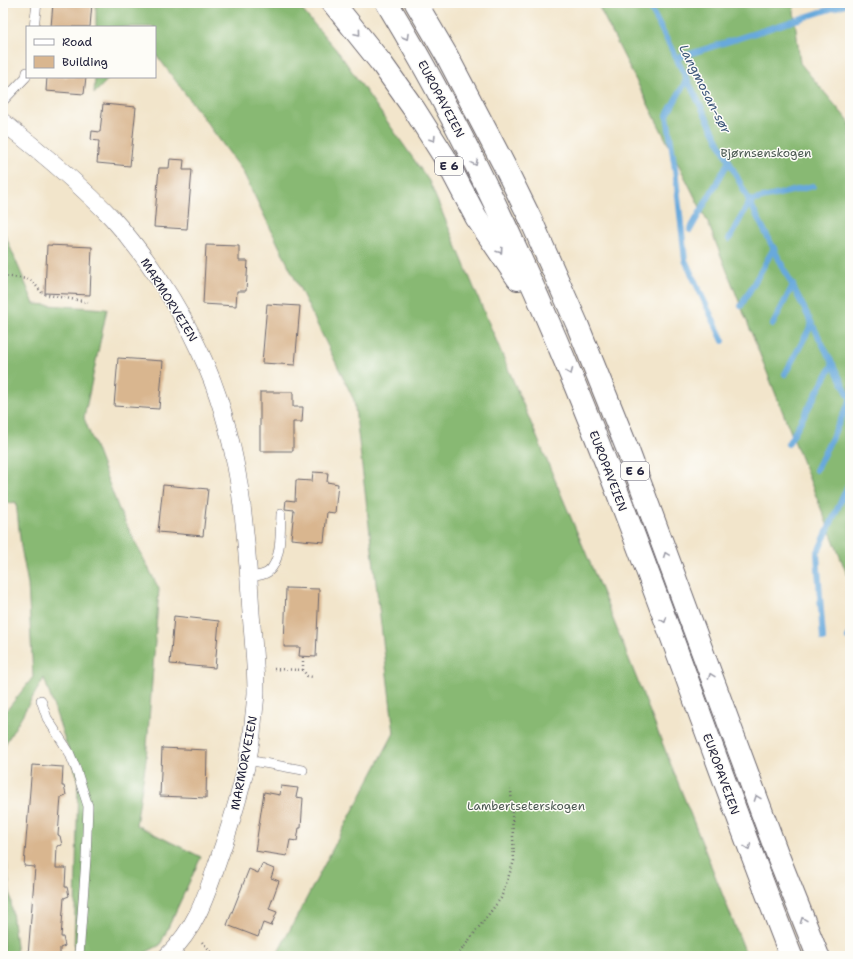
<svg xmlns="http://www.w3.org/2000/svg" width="853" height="959" viewBox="0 0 853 959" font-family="'Shantell Sans',sans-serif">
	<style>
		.forest { fill: #88b973; stroke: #556e57 }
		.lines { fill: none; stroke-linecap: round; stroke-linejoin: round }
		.stream { stroke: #67a9dc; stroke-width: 6 }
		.building { fill: #d9b68f }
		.lane-casing { stroke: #6b666d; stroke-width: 10 }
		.street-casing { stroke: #6b666d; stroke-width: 18 }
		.highway-casing { stroke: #6b666d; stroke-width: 24 }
		.path { stroke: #6b666d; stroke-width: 2.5; stroke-dasharray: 1 3; stroke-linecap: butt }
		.lane { stroke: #fff; stroke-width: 9 }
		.street { stroke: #fff; stroke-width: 17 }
		.highway { stroke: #fff; stroke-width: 22 }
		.oneway { stroke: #9c9ca7 }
		.labels { text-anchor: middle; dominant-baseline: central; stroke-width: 3; stroke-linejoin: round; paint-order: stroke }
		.shield { fill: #fdfcf7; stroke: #646373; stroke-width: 1 }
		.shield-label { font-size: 11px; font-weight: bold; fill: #22223b }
		.street-label { font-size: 12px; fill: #22223b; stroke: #fdfcf7 }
		.park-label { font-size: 12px; fill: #4b5952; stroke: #fdfcf7 }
		.water-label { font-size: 13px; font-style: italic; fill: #3e587b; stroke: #fdfcf7 }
	</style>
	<rect width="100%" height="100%" fill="#fdfcf7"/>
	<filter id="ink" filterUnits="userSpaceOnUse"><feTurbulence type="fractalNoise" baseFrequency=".025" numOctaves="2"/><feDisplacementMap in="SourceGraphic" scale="8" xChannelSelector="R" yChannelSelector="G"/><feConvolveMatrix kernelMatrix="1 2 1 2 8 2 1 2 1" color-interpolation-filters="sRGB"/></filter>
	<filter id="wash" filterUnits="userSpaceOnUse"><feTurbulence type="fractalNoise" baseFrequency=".012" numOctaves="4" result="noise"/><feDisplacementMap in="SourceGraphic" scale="16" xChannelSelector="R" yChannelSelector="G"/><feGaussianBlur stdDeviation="0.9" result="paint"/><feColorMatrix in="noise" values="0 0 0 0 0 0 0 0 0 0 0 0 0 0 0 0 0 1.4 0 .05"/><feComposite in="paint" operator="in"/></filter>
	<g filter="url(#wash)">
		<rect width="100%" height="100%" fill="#f2e5cb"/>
		<g class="forest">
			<polygon points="96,3 296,3 339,53 429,181 601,589 747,956 276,956 394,733 354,400 242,170 155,53 155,27 96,27"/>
			<polygon points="597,3 793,3 800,63 850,123 850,582 708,223"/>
			<polygon points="95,77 110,77 94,94"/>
			<polygon points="3,230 34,304 107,309 84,418 120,512 159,589 146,760 136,825 201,857 160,945 139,956 74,956 78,778 44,678 3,748 3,715 33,677 28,584 21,547 16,502 3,504"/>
			<polygon points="3,830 17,956 3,956"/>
		</g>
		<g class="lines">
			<g class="stream">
				<polyline points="648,3 850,398"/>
				<polyline points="677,58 849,3"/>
				<polyline points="687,79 667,115 675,169 685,260 723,341"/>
				<polyline points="690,230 729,161"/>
				<polyline points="729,239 750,201 813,186"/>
				<polyline points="741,306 774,248"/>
				<polyline points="773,324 793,285"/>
				<polyline points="785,374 812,324"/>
				<polyline points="788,444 833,364"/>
				<polyline points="816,470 850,401"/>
				<polyline points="848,638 850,631"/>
				<polyline points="823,639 817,554 850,481"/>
			</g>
		</g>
		<g id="blocks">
			<g class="building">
				<polygon points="53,3 92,3 90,27 51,27"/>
				<polygon points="47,77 86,77 84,94 46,91"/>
				<polygon points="103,104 136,107 130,166 97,163 99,141 91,140 92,131 100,132"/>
				<polygon points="170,159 184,160 183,170 192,170 187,229 154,227 159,168 169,168"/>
				<polygon points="47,245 92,247 90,295 45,293"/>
				<polygon points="206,245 239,246 239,261 248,261 246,291 237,291 236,306 203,304"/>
				<polygon points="267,304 300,306 295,365 262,363"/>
				<polygon points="118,358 163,361 159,409 114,406"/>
				<polygon points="260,392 293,392 293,407 303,407 302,422 293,422 293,451 260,451"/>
				<polygon points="313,472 328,473 327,482 338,484 335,513 327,512 324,542 291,539 294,510 285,509 286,500 295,501 296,480 312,481"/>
				<polygon points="163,485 208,489 203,536 158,532"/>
				<polygon points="286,588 319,589 316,657 299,656 300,647 284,647"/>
				<polygon points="174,616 219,621 215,668 170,664"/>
				<polygon points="162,748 207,750 206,798 160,796"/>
				<polygon points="32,765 63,767 62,786 64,786 66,795 61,797 58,835 60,836 62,845 57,846 56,868 66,868 65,887 67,887 69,896 64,898 61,937 63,937 65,946 60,948 60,956 28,956 35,867 24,866"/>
				<polygon points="281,786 298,788 296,797 303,798 301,828 299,828 297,841 290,840 287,856 255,851 264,792 280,795"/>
				<polygon points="262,864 274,869 271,878 279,881 269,909 277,912 271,926 263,923 258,937 227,925 249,869 258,873"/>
			</g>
		</g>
	</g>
	<g filter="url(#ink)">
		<use href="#blocks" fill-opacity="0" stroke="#6b666d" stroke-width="1"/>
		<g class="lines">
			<defs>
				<g id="lane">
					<polyline points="34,27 37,3"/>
					<polyline points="3,101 26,77 27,72"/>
					<path d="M249,577C255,576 262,576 268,572C282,561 280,531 281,514"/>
					<polyline points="41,700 47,718 69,752 76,769 88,806 86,859 79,956"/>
					<polyline points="247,760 303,770"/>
				</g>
				<path id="street" d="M3,122C41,152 79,183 112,218C146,255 179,306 200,352C239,434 246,523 251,613C253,639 256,667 256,693C255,707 253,721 252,735C246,777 233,818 219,858C206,896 197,927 167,956"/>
				<g id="highway">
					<polyline points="333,3 382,64 414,109 445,158 476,217 518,279"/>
					<path d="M387,3C567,299 664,635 791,956"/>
					<polyline points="416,3 447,56 504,165 531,220 577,324 627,448 778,856 818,956"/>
				</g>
			</defs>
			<use href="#lane" class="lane-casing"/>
			<use href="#street" class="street-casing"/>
			<use href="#highway" class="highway-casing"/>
			<g class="path">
				<polyline points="3,276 27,279 32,281 43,294 88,302"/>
				<polyline points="303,657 303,670 307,676 313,677"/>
				<polyline points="274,669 303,670"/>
				<polyline points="202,942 215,956"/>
				<polyline points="457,956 501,898 514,861 511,789"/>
			</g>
			<use href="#lane" class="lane"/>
			<use href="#street" class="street"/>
			<use href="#highway" class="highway"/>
		</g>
		<defs><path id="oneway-chevron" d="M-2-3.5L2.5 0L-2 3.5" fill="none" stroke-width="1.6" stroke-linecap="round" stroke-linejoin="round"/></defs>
		<g class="oneway">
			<use href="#oneway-chevron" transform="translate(358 33) rotate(50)"/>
			<use href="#oneway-chevron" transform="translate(406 37) rotate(60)"/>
			<use href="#oneway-chevron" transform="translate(433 139) rotate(58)"/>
			<use href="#oneway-chevron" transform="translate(475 163) rotate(62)"/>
			<use href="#oneway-chevron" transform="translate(500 251) rotate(56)"/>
			<use href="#oneway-chevron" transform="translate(570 372) rotate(68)"/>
			<use href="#oneway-chevron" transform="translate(666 555) rotate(-110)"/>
			<use href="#oneway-chevron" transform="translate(664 620) rotate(70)"/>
			<use href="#oneway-chevron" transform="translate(711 676) rotate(-110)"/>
			<use href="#oneway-chevron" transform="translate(757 798) rotate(-110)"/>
			<use href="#oneway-chevron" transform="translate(748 847) rotate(69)"/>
			<use href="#oneway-chevron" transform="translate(803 920) rotate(-111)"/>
		</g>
	</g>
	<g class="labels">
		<g class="shield">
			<rect x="435" y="157" width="28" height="18" rx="3"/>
			<rect x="621" y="462" width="28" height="18" rx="3"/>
		</g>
		<g class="shield-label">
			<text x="449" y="166">E 6</text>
			<text x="635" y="471">E 6</text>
		</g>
		<g class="street-label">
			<text transform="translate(441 99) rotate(62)">EUROPAVEIEN</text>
			<text transform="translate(169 300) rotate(58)">MARMORVEIEN</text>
			<text transform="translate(608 471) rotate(69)">EUROPAVEIEN</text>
			<text transform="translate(244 763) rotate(-79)">MARMORVEIEN</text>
			<text transform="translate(721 774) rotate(70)">EUROPAVEIEN</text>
		</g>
		<g class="park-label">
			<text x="766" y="153">Bjørnsenskogen</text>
			<text x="526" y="806">Lambertseterskogen</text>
		</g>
		<g class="water-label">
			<text transform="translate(705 89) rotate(63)">Langmosan-sør</text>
		</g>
	</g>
	<rect width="853" height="959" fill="none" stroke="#fdfcf7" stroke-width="16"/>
	<rect x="26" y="26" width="130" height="52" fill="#fdfcf7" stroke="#a5a5ac"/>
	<rect x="34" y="39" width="20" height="6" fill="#ffffff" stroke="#a5a5ac"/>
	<text x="62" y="46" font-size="12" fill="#22223b">Road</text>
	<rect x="34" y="56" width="20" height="12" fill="#d9b68f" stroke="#a5a5ac"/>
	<text x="62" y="66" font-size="12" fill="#22223b">Building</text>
</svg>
